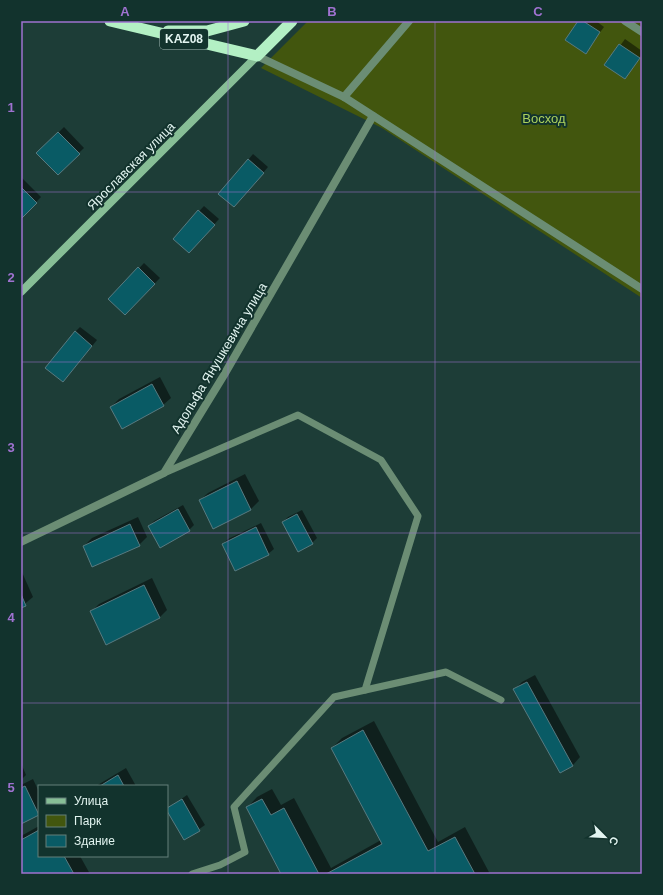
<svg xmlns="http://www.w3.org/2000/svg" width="663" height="895" viewBox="0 0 663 895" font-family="Arial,sans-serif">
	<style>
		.green { fill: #42560e }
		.shadow { fill: #0007 }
		.building { fill: #095b65; stroke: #587a80 }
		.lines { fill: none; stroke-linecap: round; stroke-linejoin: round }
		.service { stroke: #6b8d74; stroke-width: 7 }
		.minor { stroke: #6b8d74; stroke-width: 8 }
		.secondary { stroke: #87be96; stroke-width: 8 }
		.trunk { stroke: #b3f0c4; stroke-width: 11 }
		.grid { fill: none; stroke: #9f72d0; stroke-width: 1; stroke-opacity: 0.55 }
		.labels { text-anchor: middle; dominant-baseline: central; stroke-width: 4; stroke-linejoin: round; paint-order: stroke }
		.shield { fill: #12332d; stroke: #a4bab6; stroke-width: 1 }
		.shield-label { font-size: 12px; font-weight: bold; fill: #e2f4f0 }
		.park-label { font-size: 13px; fill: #acd15e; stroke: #12332d }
		.street-label { font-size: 13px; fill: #e2f4f0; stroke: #12332d }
		.neatline { fill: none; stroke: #9f72d0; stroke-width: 1.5 }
		.grid-label { font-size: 13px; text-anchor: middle; font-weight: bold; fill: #9f72d0 }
	</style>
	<rect width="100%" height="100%" fill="#1d3d37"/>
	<polygon class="green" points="308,21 642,21 642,298 382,128 261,68"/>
	<g class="shadow">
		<polygon points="579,21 596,21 604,27 585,52"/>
		<polygon points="625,39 642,51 642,55 625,78 606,65"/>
		<polygon points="64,127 84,148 58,173 38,153"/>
		<polygon points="253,154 268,167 239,201 248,160"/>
		<polygon points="21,177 41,197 21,218"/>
		<polygon points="204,206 219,219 194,247 174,238"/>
		<polygon points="144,263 160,278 125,314 110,299"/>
		<polygon points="80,327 97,340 68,376 75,332"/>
		<polygon points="160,377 171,398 163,405 111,407 119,399"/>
		<polygon points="245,474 259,501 251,509 214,528 200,500 208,493"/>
		<polygon points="183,505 194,525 189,530 149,527 154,521"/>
		<polygon points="302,510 317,538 312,543 283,522 288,517"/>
		<polygon points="138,517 147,537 139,545 93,566 84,546 92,538"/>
		<polygon points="261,523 274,549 268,554 223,544 228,539"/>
		<polygon points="21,570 33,597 21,607"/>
		<polygon points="152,578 167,610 159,618 91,612 99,604"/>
		<polygon points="535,675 580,757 573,765 560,772 514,690 522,682"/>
		<polygon points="374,721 438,842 465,827 490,874 282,874 247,808 257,797 272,789 281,805 294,798 331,868 381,840 332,748 342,738"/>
		<polygon points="21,763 26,775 21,780"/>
		<polygon points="126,768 136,786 96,786"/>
		<polygon points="33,779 39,792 39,814 21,823 21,785"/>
		<polygon points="187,795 205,825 185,839 167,809"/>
		<polygon points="39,826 39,856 80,856 90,874 21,874 21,836"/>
	</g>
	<g class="building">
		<polygon points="578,21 583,21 600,32 586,54 565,40"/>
		<polygon points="619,44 640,58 625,79 604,65"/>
		<polygon points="58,132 80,154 58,175 36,153"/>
		<polygon points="248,159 264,173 234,207 218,194"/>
		<polygon points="21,187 37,203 21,219"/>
		<polygon points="198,210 215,225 189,253 173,239"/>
		<polygon points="138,267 155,284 125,315 108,299"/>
		<polygon points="75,331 92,346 63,382 45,368"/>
		<polygon points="152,384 164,406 122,429 110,407"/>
		<polygon points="237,481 251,510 213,529 199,500"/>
		<polygon points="178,509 190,531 160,548 148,526"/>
		<polygon points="297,514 313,544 298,552 282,522"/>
		<polygon points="130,524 140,546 92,567 83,546"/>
		<polygon points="256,527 269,555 235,571 222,544"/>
		<polygon points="144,585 160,618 106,645 90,611"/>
		<polygon points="21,594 26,606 21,608"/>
		<polygon points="527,682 573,766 560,773 513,689"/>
		<polygon points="363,730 428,851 455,837 475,874 326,874 382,844 331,748"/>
		<polygon points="118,775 124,786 100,786"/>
		<polygon points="25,786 39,815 21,824 21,788"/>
		<polygon points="182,799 200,831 184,840 167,811 167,808"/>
		<polygon points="262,799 271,815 284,808 319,874 281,874 246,807"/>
		<polygon points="39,830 39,856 64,856 74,874 21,874 21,840"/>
	</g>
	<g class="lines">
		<g class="service">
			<polyline points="164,473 298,415 381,460 418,516 365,690"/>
			<polyline points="192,874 220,865 245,852 234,807 334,697 446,672 501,700"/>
		</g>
		<g class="minor">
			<polyline points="625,21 642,32"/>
			<polyline points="257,56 344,97 642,289"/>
			<polyline points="344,97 409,21"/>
			<polyline points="21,542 164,473 224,375 373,116"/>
		</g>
		<polyline class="secondary" points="21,292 257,56"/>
		<g class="trunk">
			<polyline points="110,21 257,56 292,21"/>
			<polyline points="168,31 207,31 244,21"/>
		</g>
	</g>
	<path class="grid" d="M228,21V874M435,21V874M21,192H642M21,362H642M21,533H642M21,703H642"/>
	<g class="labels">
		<rect class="shield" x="160" y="29" width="48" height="20" rx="3"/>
		<g class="shield-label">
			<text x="184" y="39">KAZ08</text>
		</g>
		<g class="park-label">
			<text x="544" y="118">Восход</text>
		</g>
		<g class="street-label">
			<text transform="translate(131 166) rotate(-45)">Ярославская улица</text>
			<text transform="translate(219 358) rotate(-59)">Адольфа Янушкевича улица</text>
		</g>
	</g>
	<rect width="663" height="895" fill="none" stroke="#12332d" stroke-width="44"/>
	<rect x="38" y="785" width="130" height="72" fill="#12332d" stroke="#65807b"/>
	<rect x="46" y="798" width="20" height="6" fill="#87be96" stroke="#65807b"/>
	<text x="74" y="805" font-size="12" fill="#e2f4f0">Улица</text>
	<rect x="46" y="815" width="20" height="12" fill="#42560e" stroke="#65807b"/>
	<text x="74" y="825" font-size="12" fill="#e2f4f0">Парк</text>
	<rect x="46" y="835" width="20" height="12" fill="#095b65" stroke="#65807b"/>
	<text x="74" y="845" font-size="12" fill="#e2f4f0">Здание</text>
	<g transform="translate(605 837) rotate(114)" stroke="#12332d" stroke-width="3" paint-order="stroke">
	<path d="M0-3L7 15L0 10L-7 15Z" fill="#e2f4f0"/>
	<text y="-6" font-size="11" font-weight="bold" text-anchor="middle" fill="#e2f4f0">С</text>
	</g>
	<rect x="22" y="22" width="619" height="851" class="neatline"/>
	<g class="grid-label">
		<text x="125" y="16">A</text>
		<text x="332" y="16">B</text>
		<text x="538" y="16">C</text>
		<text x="11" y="112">1</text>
		<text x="11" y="282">2</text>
		<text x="11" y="452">3</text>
		<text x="11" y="622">4</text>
		<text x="11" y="792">5</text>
	</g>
</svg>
